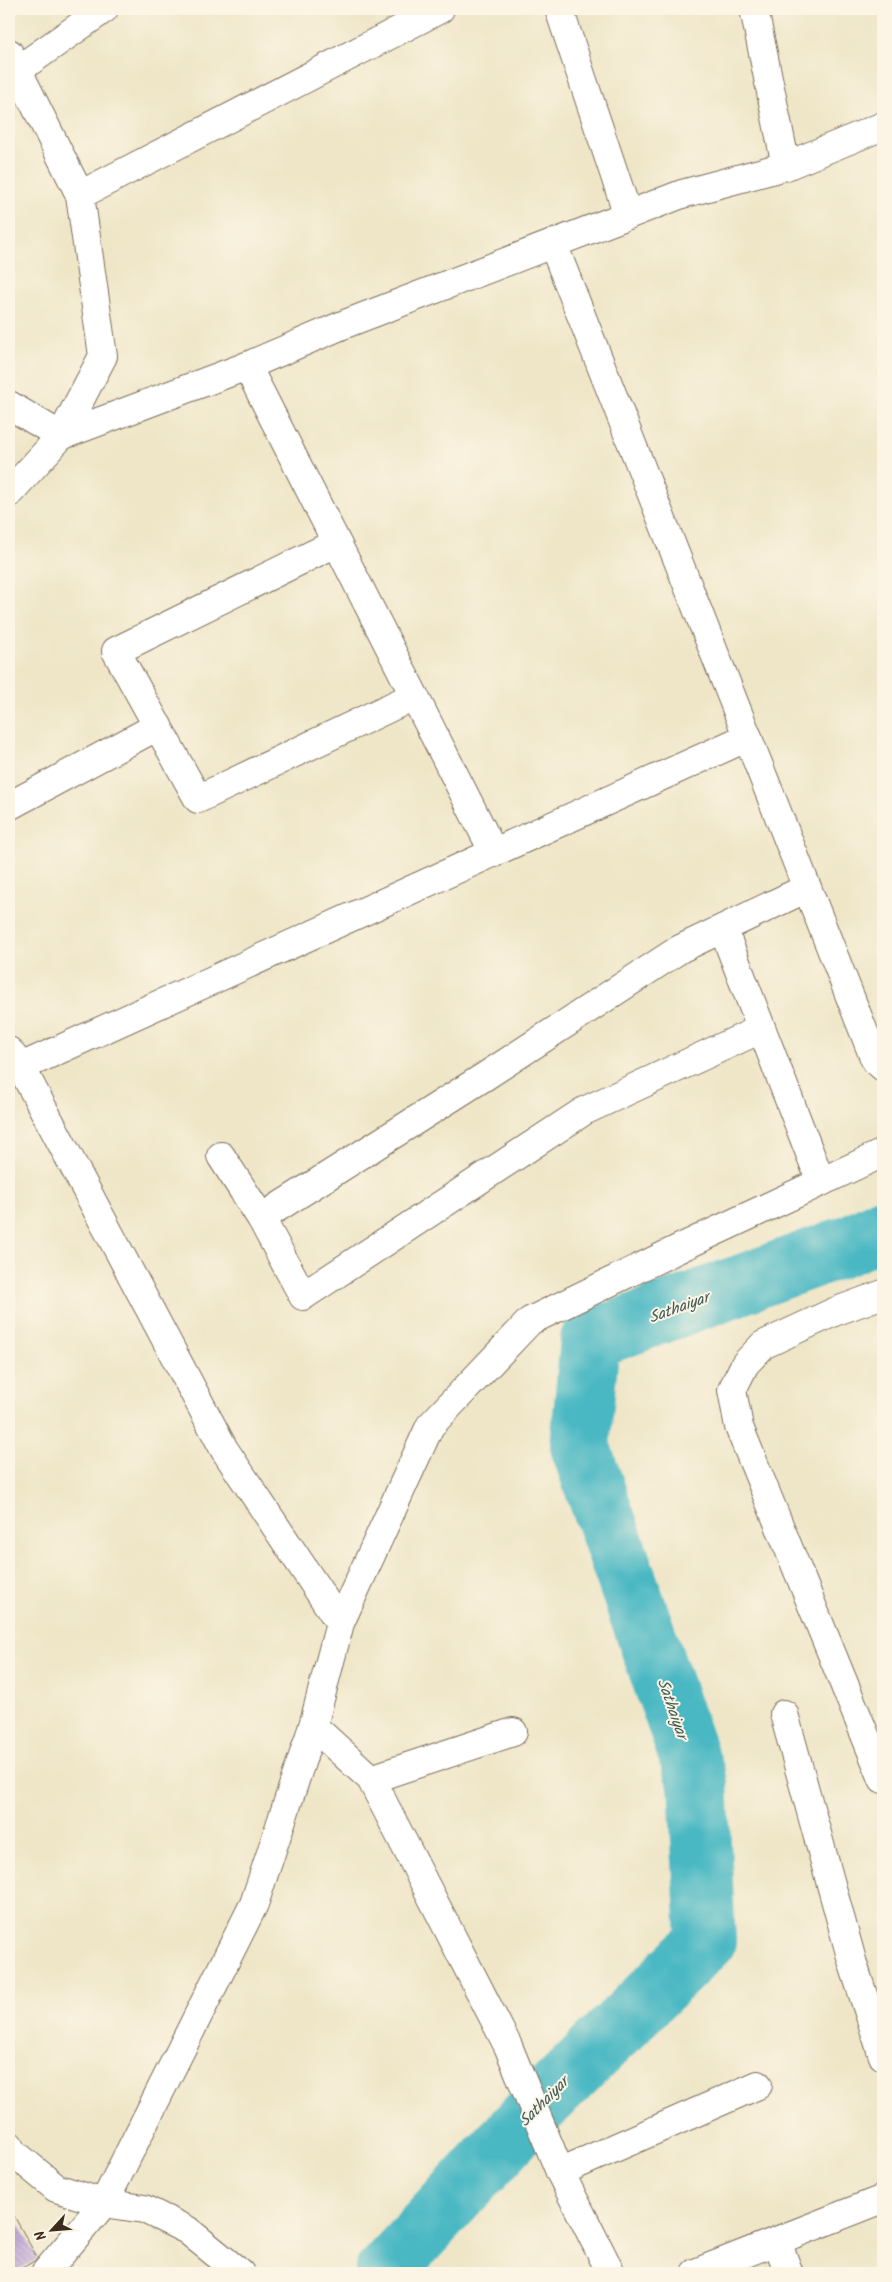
<svg xmlns="http://www.w3.org/2000/svg" width="892" height="2282" viewBox="0 0 892 2282" font-family="Kalam,sans-serif">
	<style>
		.lines { fill: none; stroke-linecap: round; stroke-linejoin: round }
		.river { stroke: #4ab8c3; stroke-width: 60 }
		.building { fill: url(#building-back-hatch) }
		.minor-casing { stroke: #7a6c5a; stroke-width: 30 }
		.minor { stroke: #fff; stroke-width: 28 }
		.labels { text-anchor: middle; dominant-baseline: central; stroke-width: 4; stroke-linejoin: round; paint-order: stroke }
		.water-label { font-size: 16px; font-style: italic; fill: #405c58; stroke: #fcf5e5 }
	</style>
	<defs>
		<pattern id="building-back-hatch" width="6" height="6" patternUnits="userSpaceOnUse" patternTransform="scale(1.25)"><rect width="6" height="6" fill="#bba1d8"/><path d="M-1 5l2 2M0 0l6 6M5-1l2 2" fill="none" stroke="#9983af"/></pattern>
	</defs>
	<rect width="100%" height="100%" fill="#fcf5e5"/>
	<filter id="ink" filterUnits="userSpaceOnUse"><feTurbulence type="fractalNoise" baseFrequency=".02" numOctaves="2"/><feDisplacementMap in="SourceGraphic" scale="10" xChannelSelector="R" yChannelSelector="G"/><feConvolveMatrix kernelMatrix="1 2 1 2 8 2 1 2 1" color-interpolation-filters="sRGB"/></filter>
	<filter id="wash" filterUnits="userSpaceOnUse"><feTurbulence type="fractalNoise" baseFrequency=".0096" numOctaves="4" result="noise"/><feDisplacementMap in="SourceGraphic" scale="20" xChannelSelector="R" yChannelSelector="G"/><feGaussianBlur stdDeviation="1.12" result="paint"/><feColorMatrix in="noise" values="0 0 0 0 0 0 0 0 0 0 0 0 0 0 0 0 0 1.4 0 .05"/><feComposite in="paint" operator="in"/></filter>
	<g filter="url(#wash)">
		<rect width="100%" height="100%" fill="#efe6c8"/>
		<g class="lines">
			<polyline class="river" points="384,2273 535,2110 706,1941 698,1783 580,1446 590,1340 851,1244 883,1228"/>
		</g>
		<g id="blocks">
			<polygon class="building" points="9,2207 38,2259 13,2273 9,2273"/>
		</g>
	</g>
	<g filter="url(#ink)">
		<use href="#blocks" fill-opacity="0" stroke="#7a6c5a" stroke-width="1"/>
		<g class="lines">
			<defs>
				<g id="minor">
					<polyline points="559,9 628,215"/>
					<polyline points="754,9 786,166"/>
					<polyline points="9,53 80,195 103,356 61,436 9,493"/>
					<polyline points="9,73 19,69 104,9"/>
					<polyline points="80,195 440,9"/>
					<polyline points="553,244 875,1060 883,1067"/>
					<polyline points="247,366 494,853"/>
					<polyline points="9,405 61,436"/>
					<polyline points="61,436 247,366 345,324 682,194 786,166 883,126"/>
					<polyline points="336,543 116,651 198,799 414,696"/>
					<polyline points="9,806 158,726"/>
					<polyline points="723,929 821,1182"/>
					<polyline points="9,1051 21,1067 224,1449 340,1623"/>
					<polyline points="21,1067 748,737"/>
					<polyline points="221,1156 261,1218 303,1296 584,1111 761,1029"/>
					<polyline points="261,1218 484,1077 680,949 807,888"/>
					<polyline points="883,1294 834,1312 763,1345 745,1364 732,1390 739,1427 883,1779"/>
					<polyline points="784,1714 853,1964 883,2056"/>
					<polyline points="313,1726 371,1779 508,2046 560,2172 611,2273"/>
					<polyline points="371,1779 513,1732"/>
					<polyline points="9,2145 14,2153 56,2188 104,2203 144,2209 187,2230 240,2273"/>
					<polyline points="560,2172 758,2085"/>
					<polyline points="777,2242 789,2273"/>
					<polyline points="45,2273 104,2203 254,1904 313,1726 340,1623 430,1426 530,1321 682,1247 883,1153"/>
					<polyline points="695,2273 883,2199"/>
				</g>
			</defs>
			<use href="#minor" class="minor-casing"/>
			<use href="#minor" class="minor"/>
		</g>
	</g>
	<g class="labels">
		<g class="water-label">
			<text transform="translate(679 1308) rotate(-20)">Sathaiyar</text>
			<text transform="translate(672 1709) rotate(71)">Sathaiyar</text>
			<text transform="translate(544 2102) rotate(-45)">Sathaiyar</text>
		</g>
	</g>
	<rect width="892" height="2282" fill="none" stroke="#fcf5e5" stroke-width="30"/>
	<g transform="translate(52 2230) rotate(244)" stroke="#fcf5e5" stroke-width="4" paint-order="stroke">
	<path d="M0-4L9 19L0 12L-9 19Z" fill="#3b2a1e"/>
	<text y="-8" font-size="14" font-weight="bold" text-anchor="middle" fill="#3b2a1e">N</text>
	</g>
</svg>
